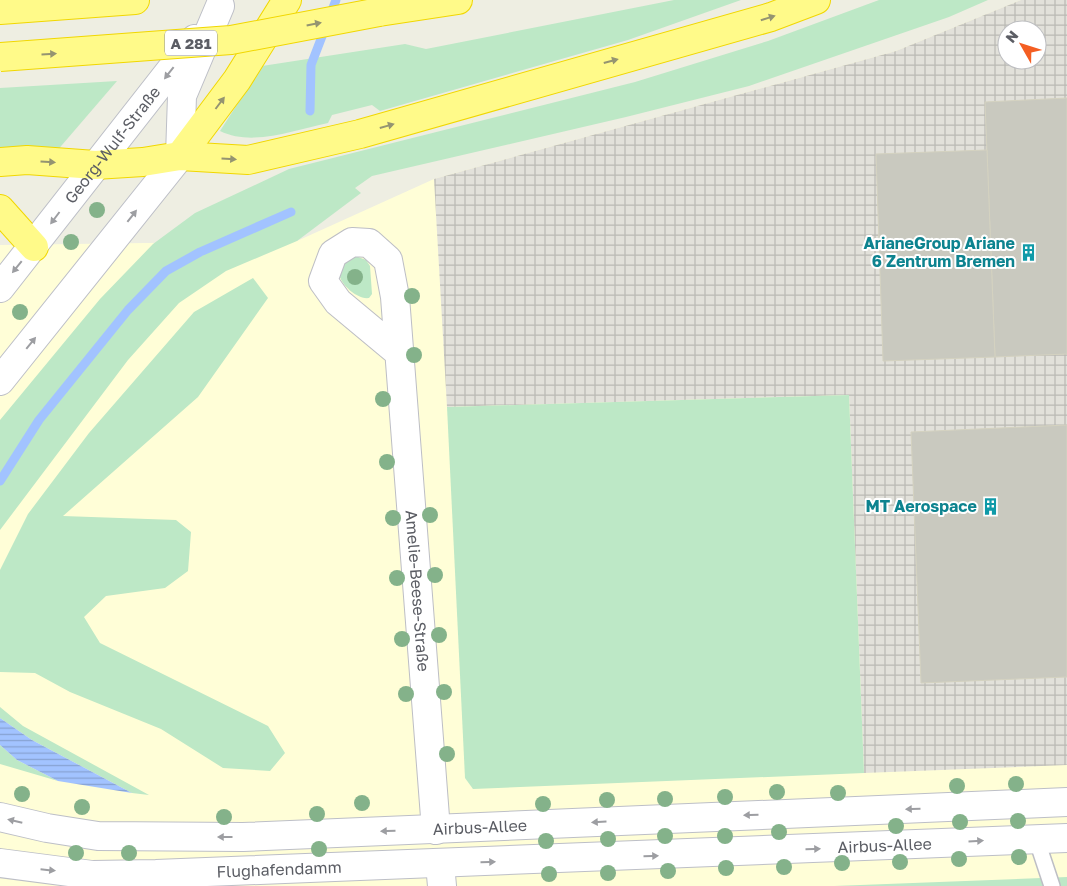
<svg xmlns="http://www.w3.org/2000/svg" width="1067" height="886" viewBox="0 0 1067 886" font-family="'Golos Text',sans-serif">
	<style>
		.commercial { fill: #fffed7; fill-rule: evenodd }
		.industrial { fill: url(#industrial-grid); fill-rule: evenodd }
		.green { fill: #bde8c6 }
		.water { fill: url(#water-rules) }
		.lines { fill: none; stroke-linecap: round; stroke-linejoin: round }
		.stream { stroke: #a2c3ff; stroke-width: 9 }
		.building { fill: #c9c9bf; stroke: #d4d2c0 }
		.lane-casing { stroke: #bdbec5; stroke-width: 18 }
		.street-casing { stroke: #bdbec5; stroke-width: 30 }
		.secondary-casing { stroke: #bdbfc7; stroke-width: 30 }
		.highway-casing { stroke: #f1d700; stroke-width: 30 }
		.lane { stroke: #fff; stroke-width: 15 }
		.street { stroke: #fff; stroke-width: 28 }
		.secondary { stroke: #fff; stroke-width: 28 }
		.highway { stroke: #fffa89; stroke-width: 28 }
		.highway-bridge-casing { stroke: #f1d700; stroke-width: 30; stroke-linecap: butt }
		.highway-bridge { stroke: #fffa89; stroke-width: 28 }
		.tree { fill: #84b28a }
		.oneway { fill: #949471 }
		.oneway2 { fill: #9d9ea2 }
		.labels { text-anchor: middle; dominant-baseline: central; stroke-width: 4; stroke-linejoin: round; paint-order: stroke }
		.shield { fill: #fff; stroke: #8c8e92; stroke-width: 1 }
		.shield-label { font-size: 15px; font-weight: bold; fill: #5b5d64 }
		.street-label { font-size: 16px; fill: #5b5d64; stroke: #fff }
		.culture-label { font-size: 16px; font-weight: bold; fill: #0d838f; stroke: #fff; text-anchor: end }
	</style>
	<defs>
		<pattern id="industrial-grid" width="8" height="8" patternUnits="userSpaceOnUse" patternTransform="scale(1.25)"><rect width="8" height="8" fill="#e2e1da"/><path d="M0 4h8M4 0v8" fill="none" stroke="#babab4"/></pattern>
		<pattern id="water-rules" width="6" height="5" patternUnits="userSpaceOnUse" patternTransform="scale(1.25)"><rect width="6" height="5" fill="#a2c3ff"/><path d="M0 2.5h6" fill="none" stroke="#87a2d2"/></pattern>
	</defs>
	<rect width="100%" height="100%" fill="#eeeee2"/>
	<path class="commercial" d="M1021,0H1067V886H0V245L297,241L434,179L896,51ZM1007,30H1037V60H1007Z"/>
	<path class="industrial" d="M1021,0H1067V765L864,773L849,395L447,407L434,179L896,51ZM1007,30H1037V60H1007Z"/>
	<g class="green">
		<path d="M674,0H741L628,40L380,111L372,105L332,115L328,123C294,130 253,147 220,131L262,66L405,44L426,49Z"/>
		<polygon points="879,0 988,0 949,17 749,86 626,117 372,176 355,188 361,193 297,241 226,271 179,303 128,360 0,530 0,420 100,299 153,244 195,213 289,169 635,82 768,41"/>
		<polygon points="117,81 56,152 0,147 0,88"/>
		<path d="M353,255L366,260L370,266L372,294L369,298C357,300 337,282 339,270C340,263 347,259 353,255Z"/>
		<polygon points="253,278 268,298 198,397 63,516 176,520 191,532 188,571 165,588 106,596 84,617 100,643 268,726 285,753 270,771 223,768 161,729 70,692 35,673 0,672 0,570 28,514 89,433 194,312"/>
		<polygon points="849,395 864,773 473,789 465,778 447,407"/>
		<polygon points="0,707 23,726 149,795 132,793 32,740 0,718"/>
		<polygon points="0,745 17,760 58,781 0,764"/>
		<polygon points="1067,877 1067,886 834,886"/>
	</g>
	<polygon class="water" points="0,718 32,740 132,793 58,781 17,760 0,745"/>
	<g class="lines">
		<g class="stream">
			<polyline points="310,111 311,65 336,0"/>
			<polyline points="0,481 39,420 128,310 166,271 200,252 291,212"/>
		</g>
	</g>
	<g class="building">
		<polygon points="1067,98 1067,354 995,357 985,102"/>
		<polygon points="987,150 995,357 883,361 876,154"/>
		<polygon points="1067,425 1067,677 921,683 911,432"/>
	</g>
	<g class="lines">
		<defs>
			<polyline id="lane" points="1036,838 1052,886"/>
			<g id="street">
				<path id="s1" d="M398,352L338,302L323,281L333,254L352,242L369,243L388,260L395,297L436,830"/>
				<polyline points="440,864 442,886"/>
			</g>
			<g id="secondary">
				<path id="s2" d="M0,288L195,39"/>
				<polyline points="0,381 180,156 182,96 220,6"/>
				<path id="s3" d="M0,817L47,828L98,836L243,837L1067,802"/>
				<path id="s4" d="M0,863L92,875L156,874L1067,838"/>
			</g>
			<g id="highway">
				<polyline points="0,10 135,0"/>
				<polyline points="379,12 458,0"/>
				<polyline points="180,156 237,80 287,0"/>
				<polyline points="0,162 27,160 95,165 143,162 180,156 248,160 360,134 771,17 816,0"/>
				<polyline points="0,209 34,247"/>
			</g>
		</defs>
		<use href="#lane" class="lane-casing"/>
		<use href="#street" class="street-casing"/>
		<use href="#secondary" class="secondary-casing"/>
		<use href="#highway" class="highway-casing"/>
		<use href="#lane" class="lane"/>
		<use href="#street" class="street"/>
		<use href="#secondary" class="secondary"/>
		<use href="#highway" class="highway"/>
		<defs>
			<polyline id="highway-bridge" points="0,57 231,40 379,12"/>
		</defs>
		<use href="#highway-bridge" class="highway-bridge-casing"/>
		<use href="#highway-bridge" class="highway-bridge"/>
	</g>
	<g class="tree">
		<circle cx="97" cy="210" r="8"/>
		<circle cx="71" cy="242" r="8"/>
		<circle cx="355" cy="277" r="8"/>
		<circle cx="412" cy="296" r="8"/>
		<circle cx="20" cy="312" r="8"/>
		<circle cx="414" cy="355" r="8"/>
		<circle cx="383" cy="399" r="8"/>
		<circle cx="387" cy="462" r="8"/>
		<circle cx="430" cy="515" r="8"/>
		<circle cx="393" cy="518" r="8"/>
		<circle cx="435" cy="575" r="8"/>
		<circle cx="397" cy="578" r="8"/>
		<circle cx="439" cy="635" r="8"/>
		<circle cx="402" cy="639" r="8"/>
		<circle cx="444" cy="692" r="8"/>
		<circle cx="406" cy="694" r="8"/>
		<circle cx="447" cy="754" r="8"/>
		<circle cx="1016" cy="784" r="8"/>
		<circle cx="957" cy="786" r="8"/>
		<circle cx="777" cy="792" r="8"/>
		<circle cx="838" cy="793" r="8"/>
		<circle cx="22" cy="794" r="8"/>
		<circle cx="725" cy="797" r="8"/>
		<circle cx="665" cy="799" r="8"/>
		<circle cx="607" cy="800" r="8"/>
		<circle cx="362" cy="803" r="8"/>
		<circle cx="543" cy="804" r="8"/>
		<circle cx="82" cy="807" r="8"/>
		<circle cx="317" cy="814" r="8"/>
		<circle cx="224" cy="817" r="8"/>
		<circle cx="1018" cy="821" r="8"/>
		<circle cx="960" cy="822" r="8"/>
		<circle cx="896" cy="826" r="8"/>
		<circle cx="779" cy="832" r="8"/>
		<circle cx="665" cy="836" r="8"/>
		<circle cx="725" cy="836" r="8"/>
		<circle cx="608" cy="839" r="8"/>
		<circle cx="546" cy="841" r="8"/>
		<circle cx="319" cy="849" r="8"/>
		<circle cx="76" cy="853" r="8"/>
		<circle cx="129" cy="853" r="8"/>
		<circle cx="1019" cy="857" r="8"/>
		<circle cx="959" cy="859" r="8"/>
		<circle cx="900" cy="862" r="8"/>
		<circle cx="842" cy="863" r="8"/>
		<circle cx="784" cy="867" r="8"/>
		<circle cx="726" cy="868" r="8"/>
		<circle cx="668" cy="871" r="8"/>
		<circle cx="608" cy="873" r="8"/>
		<circle cx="549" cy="874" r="8"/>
	</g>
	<defs><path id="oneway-solid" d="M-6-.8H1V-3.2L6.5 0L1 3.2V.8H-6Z" transform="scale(1.25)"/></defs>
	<g class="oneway">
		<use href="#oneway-solid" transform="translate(768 18) rotate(-17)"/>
		<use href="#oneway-solid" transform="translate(314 24) rotate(-11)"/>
		<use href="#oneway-solid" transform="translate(49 54) rotate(-3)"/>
		<use href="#oneway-solid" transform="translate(611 61) rotate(-15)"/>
		<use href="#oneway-solid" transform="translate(220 103) rotate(-53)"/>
		<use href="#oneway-solid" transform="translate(387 126) rotate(-16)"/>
		<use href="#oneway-solid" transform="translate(229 159) rotate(4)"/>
		<use href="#oneway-solid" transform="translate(48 162) rotate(4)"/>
	</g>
	<g class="oneway2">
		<use href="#oneway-solid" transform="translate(169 73) rotate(128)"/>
		<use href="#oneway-solid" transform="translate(132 216) rotate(-52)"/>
		<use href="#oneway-solid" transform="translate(55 218) rotate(127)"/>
		<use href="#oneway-solid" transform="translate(17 267) rotate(129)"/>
		<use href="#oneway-solid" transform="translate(31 343) rotate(-51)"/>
		<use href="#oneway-solid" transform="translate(913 809) rotate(178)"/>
		<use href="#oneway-solid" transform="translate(751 815) rotate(178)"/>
		<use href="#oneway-solid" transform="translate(15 821) rotate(-167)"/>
		<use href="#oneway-solid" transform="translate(599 822) rotate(177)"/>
		<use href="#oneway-solid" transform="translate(388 831) rotate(178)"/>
		<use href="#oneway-solid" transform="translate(225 837) rotate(180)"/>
		<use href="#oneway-solid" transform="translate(976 841) rotate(-3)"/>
		<use href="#oneway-solid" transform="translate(813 849) rotate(-2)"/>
		<use href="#oneway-solid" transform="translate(651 856) rotate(-2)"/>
		<use href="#oneway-solid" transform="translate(488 862) rotate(-2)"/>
		<use href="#oneway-solid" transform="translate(48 870) rotate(6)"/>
	</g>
	<defs>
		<symbol id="building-bare" viewBox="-9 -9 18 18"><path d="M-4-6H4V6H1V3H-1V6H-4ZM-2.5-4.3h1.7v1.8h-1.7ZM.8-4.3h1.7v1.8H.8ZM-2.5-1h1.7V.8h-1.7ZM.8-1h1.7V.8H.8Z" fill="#0f9aa8" stroke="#fff" stroke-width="2.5" paint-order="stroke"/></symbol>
	</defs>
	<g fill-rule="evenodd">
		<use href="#building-bare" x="1016" y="240" width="25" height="25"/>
		<use href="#building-bare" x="978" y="494" width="25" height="25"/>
	</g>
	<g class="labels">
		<rect class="shield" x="165" y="30.5" width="52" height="25" rx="4"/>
		<g class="shield-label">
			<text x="191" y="43">A 281</text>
		</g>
		<g class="street-label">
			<text stroke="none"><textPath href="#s2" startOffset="182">Georg-Wulf-Straße</textPath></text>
			<text stroke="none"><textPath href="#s1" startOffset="530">Amelie-Beese-Straße</textPath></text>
			<text stroke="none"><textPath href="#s3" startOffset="482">Airbus-Allee</textPath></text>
			<text stroke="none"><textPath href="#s4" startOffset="886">Airbus-Allee</textPath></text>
			<text stroke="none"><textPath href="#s4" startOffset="280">Flughafendamm</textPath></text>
		</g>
		<g class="culture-label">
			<text x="1015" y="243">ArianeGroup Ariane<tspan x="1015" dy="18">6 Zentrum Bremen</tspan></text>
			<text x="977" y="506">MT Aerospace</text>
		</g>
	</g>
	<g transform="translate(1022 45) rotate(309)"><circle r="24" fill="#ffffff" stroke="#bdbec1"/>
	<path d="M0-4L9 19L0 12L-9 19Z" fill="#f45e22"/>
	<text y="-8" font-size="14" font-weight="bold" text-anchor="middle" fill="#5b5d64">N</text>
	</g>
</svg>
